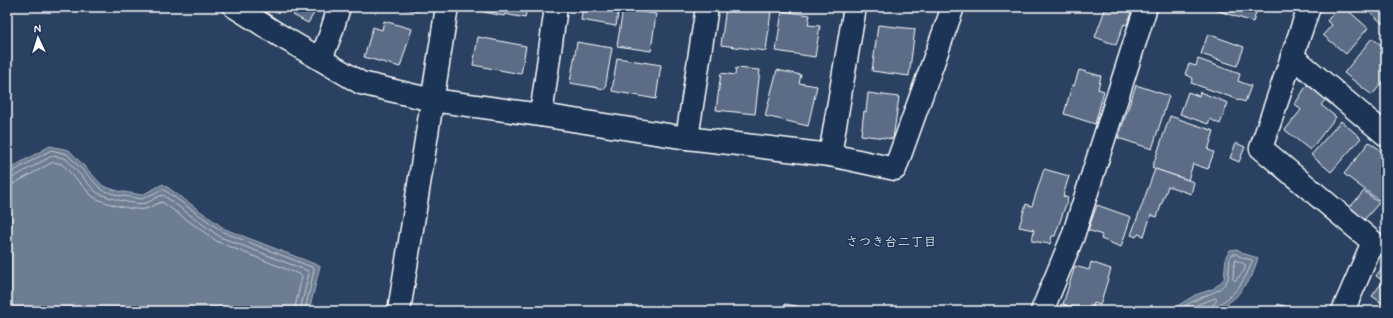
<svg xmlns="http://www.w3.org/2000/svg" width="1393" height="318" viewBox="0 0 1393 318" font-family="Mynerve,'Klee One',sans-serif">
	<style>
		.water { fill: #6d7d92; stroke: #a7b1be }
		.lines { fill: none; stroke-linecap: round; stroke-linejoin: round }
		.shore { stroke: #c5cbd3; stroke-width: 1 }
		.building { fill: #5b6c86; stroke: #fff }
		.minor-casing { stroke: #fff; stroke-width: 25 }
		.minor { stroke: #1d3557; stroke-width: 22 }
		.labels { text-anchor: middle; dominant-baseline: central; stroke-width: 3; stroke-linejoin: round; paint-order: stroke }
		.neighbourhood-label { font-size: 13px; fill: #fff; stroke: #1d3557 }
	</style>
	<rect width="100%" height="100%" fill="#2a4161"/>
	<filter id="ink" filterUnits="userSpaceOnUse"><feTurbulence type="fractalNoise" baseFrequency=".025" numOctaves="2"/><feDisplacementMap in="SourceGraphic" scale="8" xChannelSelector="R" yChannelSelector="G"/><feConvolveMatrix kernelMatrix="1 2 1 2 8 2 1 2 1" color-interpolation-filters="sRGB"/></filter>
	<g filter="url(#ink)">
		<g class="water">
			<polygon points="50,146 69,150 103,186 118,191 142,195 163,184 225,229 320,266 309,311 7,311 7,170"/>
			<polygon points="1237,249 1245,254 1258,258 1252,276 1236,297 1218,311 1169,311 1195,295 1213,289 1224,279 1226,256 1230,250"/>
		</g>
		<g class="lines">
			<g class="shore">
				<polyline points="7,173 10,173 51,150 67,154 102,190 117,195 142,199 163,189 223,232 314,268 314,270 305,311"/>
				<path d="M7,179L12,178L52,156L65,158L96,192C104,197 137,206 146,203C152,201 157,196 163,195L220,237L308,271L309,273L300,311"/>
				<path d="M7,185L15,183L53,162L62,164L92,196C101,203 134,211 145,209C151,208 156,203 162,202L218,242L301,275L302,277L294,311"/>
				<polygon points="1235,260 1244,264 1246,265 1244,271 1235,281 1233,279"/>
				<path d="M1176,311C1182,307 1189,303 1196,300C1207,294 1222,292 1228,279L1230,258L1232,254H1236L1243,258L1252,260V262C1247,275 1240,288 1229,297C1224,301 1217,305 1216,311"/>
				<polyline points="1186,311 1199,304 1215,298 1217,300 1212,306 1211,311"/>
			</g>
		</g>
		<g class="building">
			<polygon points="288,7 318,7 308,23 293,15 296,12"/>
			<polygon points="396,7 417,7 417,11"/>
			<polygon points="485,7 527,7 525,18 505,14 504,16 484,12"/>
			<polygon points="583,7 619,7 616,26 581,20"/>
			<polygon points="726,7 737,7 771,11 766,51 721,45"/>
			<polygon points="887,7 918,7 918,11"/>
			<polygon points="1106,7 1133,7 1127,25 1124,24 1116,45 1095,37"/>
			<polygon points="1206,7 1258,7 1253,22"/>
			<polygon points="1338,7 1344,7 1368,28 1346,54 1323,35 1332,25 1327,21"/>
			<polygon points="1364,7 1386,7 1386,20 1383,24"/>
			<polygon points="623,9 656,14 651,51 617,46"/>
			<polygon points="782,11 810,15 808,25 820,26 815,57 776,51"/>
			<polygon points="384,21 412,29 400,67 364,57 373,27 382,30"/>
			<polygon points="878,25 915,29 909,76 872,71"/>
			<polygon points="1208,34 1244,47 1237,66 1201,54"/>
			<polygon points="478,37 526,46 521,74 473,65"/>
			<polygon points="1372,38 1386,49 1386,78 1372,95 1344,73"/>
			<polygon points="577,42 612,48 605,89 570,83"/>
			<polygon points="617,58 661,65 656,99 612,91"/>
			<polygon points="1198,59 1240,74 1238,81 1251,86 1245,102 1191,83 1193,78 1185,74 1189,64 1196,66"/>
			<polygon points="736,68 760,70 755,114 716,110 721,73 735,75"/>
			<polygon points="777,70 801,75 799,83 817,86 808,126 765,116"/>
			<polygon points="1079,70 1101,76 1098,89 1104,91 1095,124 1064,114 1072,85 1074,86"/>
			<polygon points="1136,85 1169,96 1152,149 1118,138"/>
			<polygon points="1307,85 1326,99 1321,105 1336,117 1310,150 1285,130 1301,110 1295,104"/>
			<polygon points="1188,92 1199,96 1200,92 1228,103 1220,124 1210,119 1208,124 1180,114"/>
			<polygon points="868,93 899,97 893,139 861,135 864,111 866,112"/>
			<polygon points="1170,116 1214,131 1208,150 1214,152 1208,169 1193,164 1188,180 1152,168"/>
			<polygon points="1341,121 1361,138 1331,172 1311,155"/>
			<polygon points="1369,142 1386,154 1386,195 1381,202 1344,174"/>
			<polygon points="1236,143 1245,147 1239,162 1230,158"/>
			<polygon points="1044,169 1069,176 1063,196 1068,198 1055,236 1052,236 1050,244 1032,241 1034,230 1019,227 1026,204 1032,206"/>
			<polygon points="1155,169 1194,182 1191,194 1168,186 1157,217 1151,215 1144,236 1138,234 1136,237 1131,235"/>
			<polygon points="1364,191 1379,203 1364,220 1350,207"/>
			<polygon points="1097,205 1131,217 1121,247 1101,239 1102,235 1088,230"/>
			<polygon points="1091,262 1111,269 1100,305 1094,303 1092,311 1085,311 1063,304 1075,266 1089,270"/>
			<polygon points="1386,262 1386,306 1372,296 1383,281 1376,276"/>
			<polygon points="785,304 797,306 796,311 785,311"/>
			<polygon points="1061,304 1072,308 1071,311 1059,311"/>
			<polygon points="1278,304 1297,310 1297,311 1276,311"/>
		</g>
		<g class="lines">
			<defs>
				<g id="minor">
					<polyline points="235,7 279,35 361,83 432,100 541,115 687,138 830,155 895,169 953,7"/>
					<polyline points="1309,7 1261,148 1373,242 1343,311"/>
					<polyline points="1292,56 1386,135"/>
					<polyline points="321,59 331,33 339,7"/>
					<polyline points="541,115 556,7"/>
					<polyline points="687,138 707,7"/>
					<polyline points="830,155 855,7"/>
					<polyline points="399,311 447,7"/>
					<polyline points="1042,311 1073,236 1146,7"/>
				</g>
			</defs>
			<use href="#minor" class="minor-casing"/>
			<use href="#minor" class="minor"/>
		</g>
	</g>
	<g class="labels">
		<g class="neighbourhood-label">
			<text x="891" y="242">さつき台二丁目</text>
		</g>
	</g>
	<rect width="1393" height="318" fill="none" stroke="#1d3557" stroke-width="24"/>
	<rect x="12" y="12" width="1369" height="294" fill="none" stroke="#fff" stroke-width="1.5" filter="url(#ink)"/>
	<g transform="translate(38 38) rotate(356)" stroke="#1d3557" stroke-width="3" paint-order="stroke">
	<path d="M0-3L7 15L0 10L-7 15Z" fill="#ffffff"/>
	<text y="-6" font-size="11" font-weight="bold" text-anchor="middle" fill="#ffffff">N</text>
	</g>
</svg>
